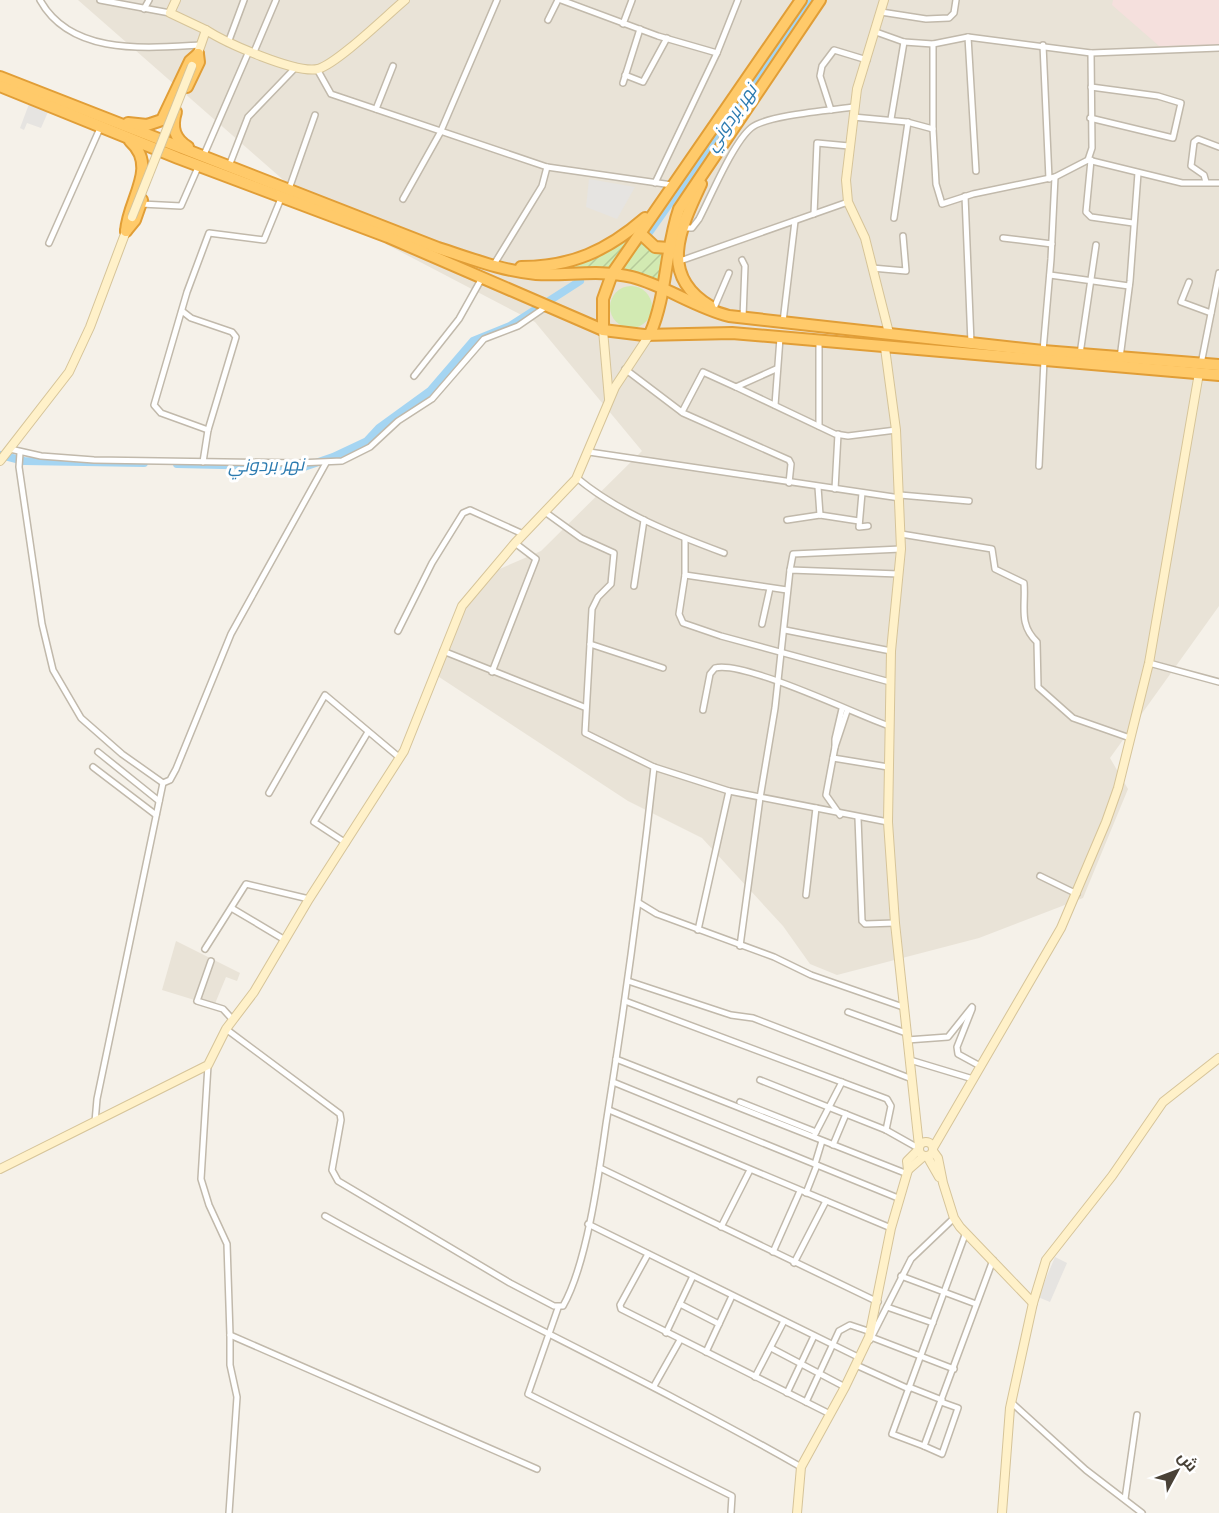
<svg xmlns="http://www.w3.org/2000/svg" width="1219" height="1513" viewBox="0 0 1219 1513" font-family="'Open Sans',Cairo,sans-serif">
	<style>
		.residential { fill: #e9e3d7 }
		.medical { fill: #f5e0dd }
		.grass { fill: #d2eab2 }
		.garden { fill: url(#garden-furrows) }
		.parking { fill: #e6e4e1 }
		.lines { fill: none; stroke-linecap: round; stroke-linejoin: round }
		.river { stroke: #a5d5f2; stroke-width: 8 }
		.street-casing { stroke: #c1b9ab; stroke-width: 8 }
		.secondary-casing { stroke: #d6c499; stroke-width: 10 }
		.highway-casing { stroke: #e19e37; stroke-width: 14 }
		.street { stroke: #fff; stroke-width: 5 }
		.secondary { stroke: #fff1c9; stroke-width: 8 }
		.highway { stroke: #ffca6a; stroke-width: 10 }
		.secondary-bridge-casing { stroke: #d6c499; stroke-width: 10; stroke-linecap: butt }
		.secondary-bridge { stroke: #fff1c9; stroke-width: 8 }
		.labels { text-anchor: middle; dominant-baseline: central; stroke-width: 6; stroke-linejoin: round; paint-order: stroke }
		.water-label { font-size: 18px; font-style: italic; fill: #2c7bb0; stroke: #fff }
	</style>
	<defs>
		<pattern id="garden-furrows" width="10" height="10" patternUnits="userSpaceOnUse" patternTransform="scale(1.5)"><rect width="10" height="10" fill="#d2eab2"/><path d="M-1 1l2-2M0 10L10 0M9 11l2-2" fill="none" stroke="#b6ca9a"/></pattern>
	</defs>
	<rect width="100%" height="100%" fill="#f5f1e9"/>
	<g class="residential">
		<polygon points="78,0 1219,0 1219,606 1110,758 1128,789 1083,898 979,938 837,975 810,964 783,926 702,838 628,801 436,675 456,624 479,578 541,551 642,451 535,322 313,206"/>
		<polygon points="176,941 240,973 237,981 226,977 214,1006 162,990"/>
	</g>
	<polygon class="medical" points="1113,0 1219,0 1219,45 1159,46 1112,5"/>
	<circle class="grass" cx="631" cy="307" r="21"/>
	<g class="garden">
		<polygon points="637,230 609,269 549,270 584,263"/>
		<polygon points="639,241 654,252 665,254 659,284 636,273 618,270"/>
	</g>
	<g class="parking">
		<polygon points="29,104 48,112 41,128 27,123 24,130 20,128"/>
		<polygon points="589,179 635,187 617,219 586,207"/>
		<polygon points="1055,1257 1067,1263 1050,1302 1038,1297"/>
	</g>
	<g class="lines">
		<g class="river">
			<polyline points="648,234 813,0"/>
			<polyline points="0,455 24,461 144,463"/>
			<polyline points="177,464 304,467 333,457 367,441 379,428 430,391 473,341 510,326 580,281"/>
		</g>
		<defs>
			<g id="street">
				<path d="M40,0C71,56 146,48 201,45"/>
				<polyline points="100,0 170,13"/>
				<polyline points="561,0 658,36 717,53"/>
				<polyline points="144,9 149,0"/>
				<polyline points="881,12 926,19 949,18 954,13 956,0"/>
				<polyline points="548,20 558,0"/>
				<polyline points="623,24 632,0"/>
				<polyline points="876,32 904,42 933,44 968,37 1091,53 1219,48"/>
				<polyline points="968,37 976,171"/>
				<polyline points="228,43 244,0"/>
				<polyline points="933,44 933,129 936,184 942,204 973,194 1055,177 1088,160 1092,148 1091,53"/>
				<polyline points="1043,45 1049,179"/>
				<polyline points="254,52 276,0"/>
				<polyline points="317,69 331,94 547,167 672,185"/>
				<polyline points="625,75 643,82 667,38"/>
				<polyline points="623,83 640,29"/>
				<polyline points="376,109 393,66"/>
				<polyline points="831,110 820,76 822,66 834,50 867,60"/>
				<polyline points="853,117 907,122 933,129"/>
				<polyline points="1090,118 1173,138 1181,103 1158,96 1091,87"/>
				<polyline points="891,119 904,42"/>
				<polyline points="203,157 249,51"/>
				<polyline points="1088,160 1182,183 1219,183"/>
				<polyline points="1091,160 1086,212 1091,217 1133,223"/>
				<polyline points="229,166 248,117 296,67"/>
				<polyline points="1206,182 1204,175 1191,166 1194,142 1198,139 1219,147"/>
				<polyline points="655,183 717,53 738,0"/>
				<polyline points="289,189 315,115"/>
				<polyline points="965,196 971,343"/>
				<polyline points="403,199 440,133 497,0"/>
				<polyline points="141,204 181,206 199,165"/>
				<polyline points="814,214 817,143 849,146"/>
				<polyline points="894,218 908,122"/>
				<path d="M684,228H692L699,219C711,196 733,143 751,128C766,115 833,110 854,107"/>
				<polyline points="1003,238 1052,244"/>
				<polyline points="49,243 101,126"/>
				<polyline points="742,260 745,266 743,317"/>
				<polyline points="680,261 848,202"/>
				<polyline points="493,266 542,186 547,167"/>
				<polyline points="872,268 906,271 903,236"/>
				<polyline points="1050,275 1129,286"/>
				<polyline points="1189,282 1181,302 1211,313"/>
				<polyline points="714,308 729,273"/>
				<polyline points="182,311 191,318 232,332 236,337 208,430 203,462"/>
				<polyline points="783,322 795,221"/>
				<polyline points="819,341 819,426"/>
				<polyline points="1043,351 1051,259 1055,177"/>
				<polyline points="1080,354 1096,245"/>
				<polyline points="1120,358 1130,281 1138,173"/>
				<polyline points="1201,364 1219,273"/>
				<polyline points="625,369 683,413 789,460 791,464 789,483"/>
				<polyline points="414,376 459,319 482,278"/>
				<polyline points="736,387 835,434 848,436 896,430"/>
				<polyline points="775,405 780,338"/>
				<polyline points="682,412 703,372 736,387 776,369"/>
				<polyline points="208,430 161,413 154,405 187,292 209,233 264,240 282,196"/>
				<polyline points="10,449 41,456 94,460 298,463 342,461 370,447 398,421 432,399 484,339 518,326 547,306"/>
				<polyline points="589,452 900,498"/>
				<polyline points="20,453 19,467 42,624 53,670 81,718 122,754 163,783"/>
				<polyline points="1039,466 1044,360"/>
				<path d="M577,478C619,513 673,534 724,553"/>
				<polyline points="818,487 820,515"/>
				<polyline points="835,489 838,434"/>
				<polyline points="862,493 859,527 868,526"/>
				<polyline points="900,495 969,501"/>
				<polyline points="545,512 581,538 614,553 611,584 598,597 592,609 585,733 654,767 729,791 888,822"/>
				<polyline points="787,520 820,515 859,521"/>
				<path d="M901,534L992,549L995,569L1024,583C1026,606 1018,624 1037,642L1038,687L1073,718L1130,738"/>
				<polyline points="685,539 685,575 679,614 683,623 721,636 890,682"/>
				<polyline points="790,570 793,554 901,549"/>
				<polyline points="685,575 787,590"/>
				<polyline points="634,586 644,520"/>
				<polyline points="762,624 770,588"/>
				<polyline points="785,630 891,651"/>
				<polyline points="398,631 432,563 463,513 470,510 523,534"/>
				<polyline points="590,644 663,668"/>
				<polyline points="443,651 584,707"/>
				<polyline points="1149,663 1219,682"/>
				<polyline points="492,672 536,559 515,543"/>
				<path d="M703,710L710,674L715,668C743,660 855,714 889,726"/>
				<polyline points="835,747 835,739 842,709"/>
				<polyline points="98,752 159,801"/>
				<polyline points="833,758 888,767"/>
				<polyline points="93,767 156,815"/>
				<polyline points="269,793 325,695 400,758"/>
				<polyline points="840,815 826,795 835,747 847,711"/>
				<polyline points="858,818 862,921 865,924 895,923"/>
				<polyline points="346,843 314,822 368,732"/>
				<polyline points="1040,876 1077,894"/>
				<polyline points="806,895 816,808"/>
				<polyline points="639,903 657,914 774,957 811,975 903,1007"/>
				<polyline points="233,909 285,940"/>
				<polyline points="698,930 729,791"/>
				<polyline points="740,946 760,798 775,708 790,570 899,574"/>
				<polyline points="205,949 246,884 309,899"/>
				<polyline points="211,961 197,1001 223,1009 233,1020"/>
				<polyline points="628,981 731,1015 753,1018 912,1079"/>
				<polyline points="625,1001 887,1099 891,1106 886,1130"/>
				<polyline points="972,1009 957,1047 958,1054 980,1066"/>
				<polyline points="848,1012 906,1033"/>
				<path d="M226,1029L340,1114L341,1120L332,1170L338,1181L510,1283L554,1306H563C587,1264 599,1174 606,1124C625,1005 641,886 654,767"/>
				<polyline points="907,1040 948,1037 972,1007"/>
				<polyline points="616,1059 905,1173"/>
				<polyline points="910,1060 973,1079"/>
				<polyline points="208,1065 201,1179 209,1205 227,1244 230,1335 230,1365 237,1397 229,1513"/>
				<polyline points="760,1080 886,1130 918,1148"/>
				<polyline points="613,1082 898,1198"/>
				<polyline points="740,1102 816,1132"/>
				<polyline points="609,1110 891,1228"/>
				<polyline points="95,1122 97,1099 163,783 170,780 176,769 231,634 326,463"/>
				<polyline points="815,1134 842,1082"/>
				<polyline points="833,1145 846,1114"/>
				<polyline points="815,1164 822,1141"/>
				<polyline points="600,1168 878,1302"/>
				<polyline points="806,1193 817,1165"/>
				<path d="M325,1216C481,1304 645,1378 801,1467"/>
				<polyline points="588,1224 860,1358"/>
				<polyline points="721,1227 750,1170"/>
				<polyline points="965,1235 892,1434 924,1446 993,1260"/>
				<polyline points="773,1252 800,1191"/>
				<polyline points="648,1254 620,1305 621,1309 830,1414"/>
				<polyline points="794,1263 826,1201"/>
				<polyline points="901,1276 976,1304"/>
				<polyline points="680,1304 719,1324"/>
				<polyline points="887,1307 933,1323"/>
				<polyline points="558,1308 528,1394 732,1496 731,1512"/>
				<polyline points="666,1333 693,1276"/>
				<polyline points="230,1335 537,1469"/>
				<polyline points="871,1337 954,1369"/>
				<polyline points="870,1340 911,1259 954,1218"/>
				<polyline points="771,1348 845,1387"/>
				<polyline points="706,1352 732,1296"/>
				<polyline points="856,1365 909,1389"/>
				<polyline points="755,1377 784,1321"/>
				<polyline points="654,1386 680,1340"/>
				<polyline points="909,1387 942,1400"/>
				<polyline points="787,1393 814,1336"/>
				<polyline points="806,1402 839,1331 850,1325 871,1332"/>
				<polyline points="1011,1402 1086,1470 1142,1513"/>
				<polyline points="924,1446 942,1454 958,1408 941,1402"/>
				<polyline points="1125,1499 1137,1415"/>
			</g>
			<g id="secondary">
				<polyline points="176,0 170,13 206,30"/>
				<polyline points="884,0 857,89 846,180 848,202 865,238 889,333"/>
				<path d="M197,56L206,30C226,43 296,74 318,69C338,63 387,15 405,0"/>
				<polyline points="603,330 609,399"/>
				<polyline points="885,348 896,430 901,549 891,651 888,822 895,923 919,1146"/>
				<polyline points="0,461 69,372 90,327 128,226"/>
				<circle cx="926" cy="1149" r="7"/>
				<polyline points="933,1148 1061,928 1106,822 1118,788 1149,663 1199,373"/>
				<polyline points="933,1151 938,1158 943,1183 954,1218 960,1227 1033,1303"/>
				<polyline points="927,1156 939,1177"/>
				<polyline points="0,1169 208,1065 226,1029 254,992 309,899 404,751 462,606 515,543 576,479 615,387 650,334"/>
				<polyline points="908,1170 924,1156"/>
				<polyline points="797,1513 801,1467 845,1387 869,1337 891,1228 908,1170 907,1161 918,1150"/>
				<polyline points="1002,1513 1010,1408 1033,1303 1046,1260 1112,1176 1163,1102 1219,1058"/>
			</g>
			<g id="highway">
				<path d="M0,77L438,248C470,258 502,271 536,274C567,276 600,269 632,277C666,286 694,307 729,316L1043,351L1219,365"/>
				<polyline points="0,86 178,158 388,237 603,330 644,335 732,333 1219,375"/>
				<polyline points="187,87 199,62 198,54"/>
				<path d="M176,112C171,128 175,139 188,147"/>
				<polyline points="128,123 147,125 162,120 190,61 198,54"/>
				<path d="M701,184C680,229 658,275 710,306"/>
				<path d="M126,231C128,199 159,167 130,141"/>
				<polyline points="126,231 135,220 142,200"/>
				<polyline points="640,233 655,247 669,248"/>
				<path d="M521,267C571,267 607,251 645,218"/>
				<polyline points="603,330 603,299 612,274 801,0"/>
				<path d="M650,334C667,295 665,250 679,209L820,0"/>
			</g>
		</defs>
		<use href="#street" class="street-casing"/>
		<use href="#secondary" class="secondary-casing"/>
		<use href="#highway" class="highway-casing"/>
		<use href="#street" class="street"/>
		<use href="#secondary" class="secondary"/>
		<use href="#highway" class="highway"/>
		<defs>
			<polyline id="secondary-bridge" points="132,217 192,66"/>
		</defs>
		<use href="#secondary-bridge" class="secondary-bridge-casing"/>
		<use href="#secondary-bridge" class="secondary-bridge"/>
	</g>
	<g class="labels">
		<g class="water-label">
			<text transform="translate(730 117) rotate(-55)">نهر بردوني</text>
			<text transform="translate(266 464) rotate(-1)">نهر بردوني</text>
		</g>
	</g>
	<g transform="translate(1177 1471) rotate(49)" stroke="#ffffff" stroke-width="4.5" paint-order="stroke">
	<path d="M0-4.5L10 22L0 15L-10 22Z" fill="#494237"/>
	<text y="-9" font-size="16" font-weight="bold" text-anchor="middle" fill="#494237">ش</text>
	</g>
</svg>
